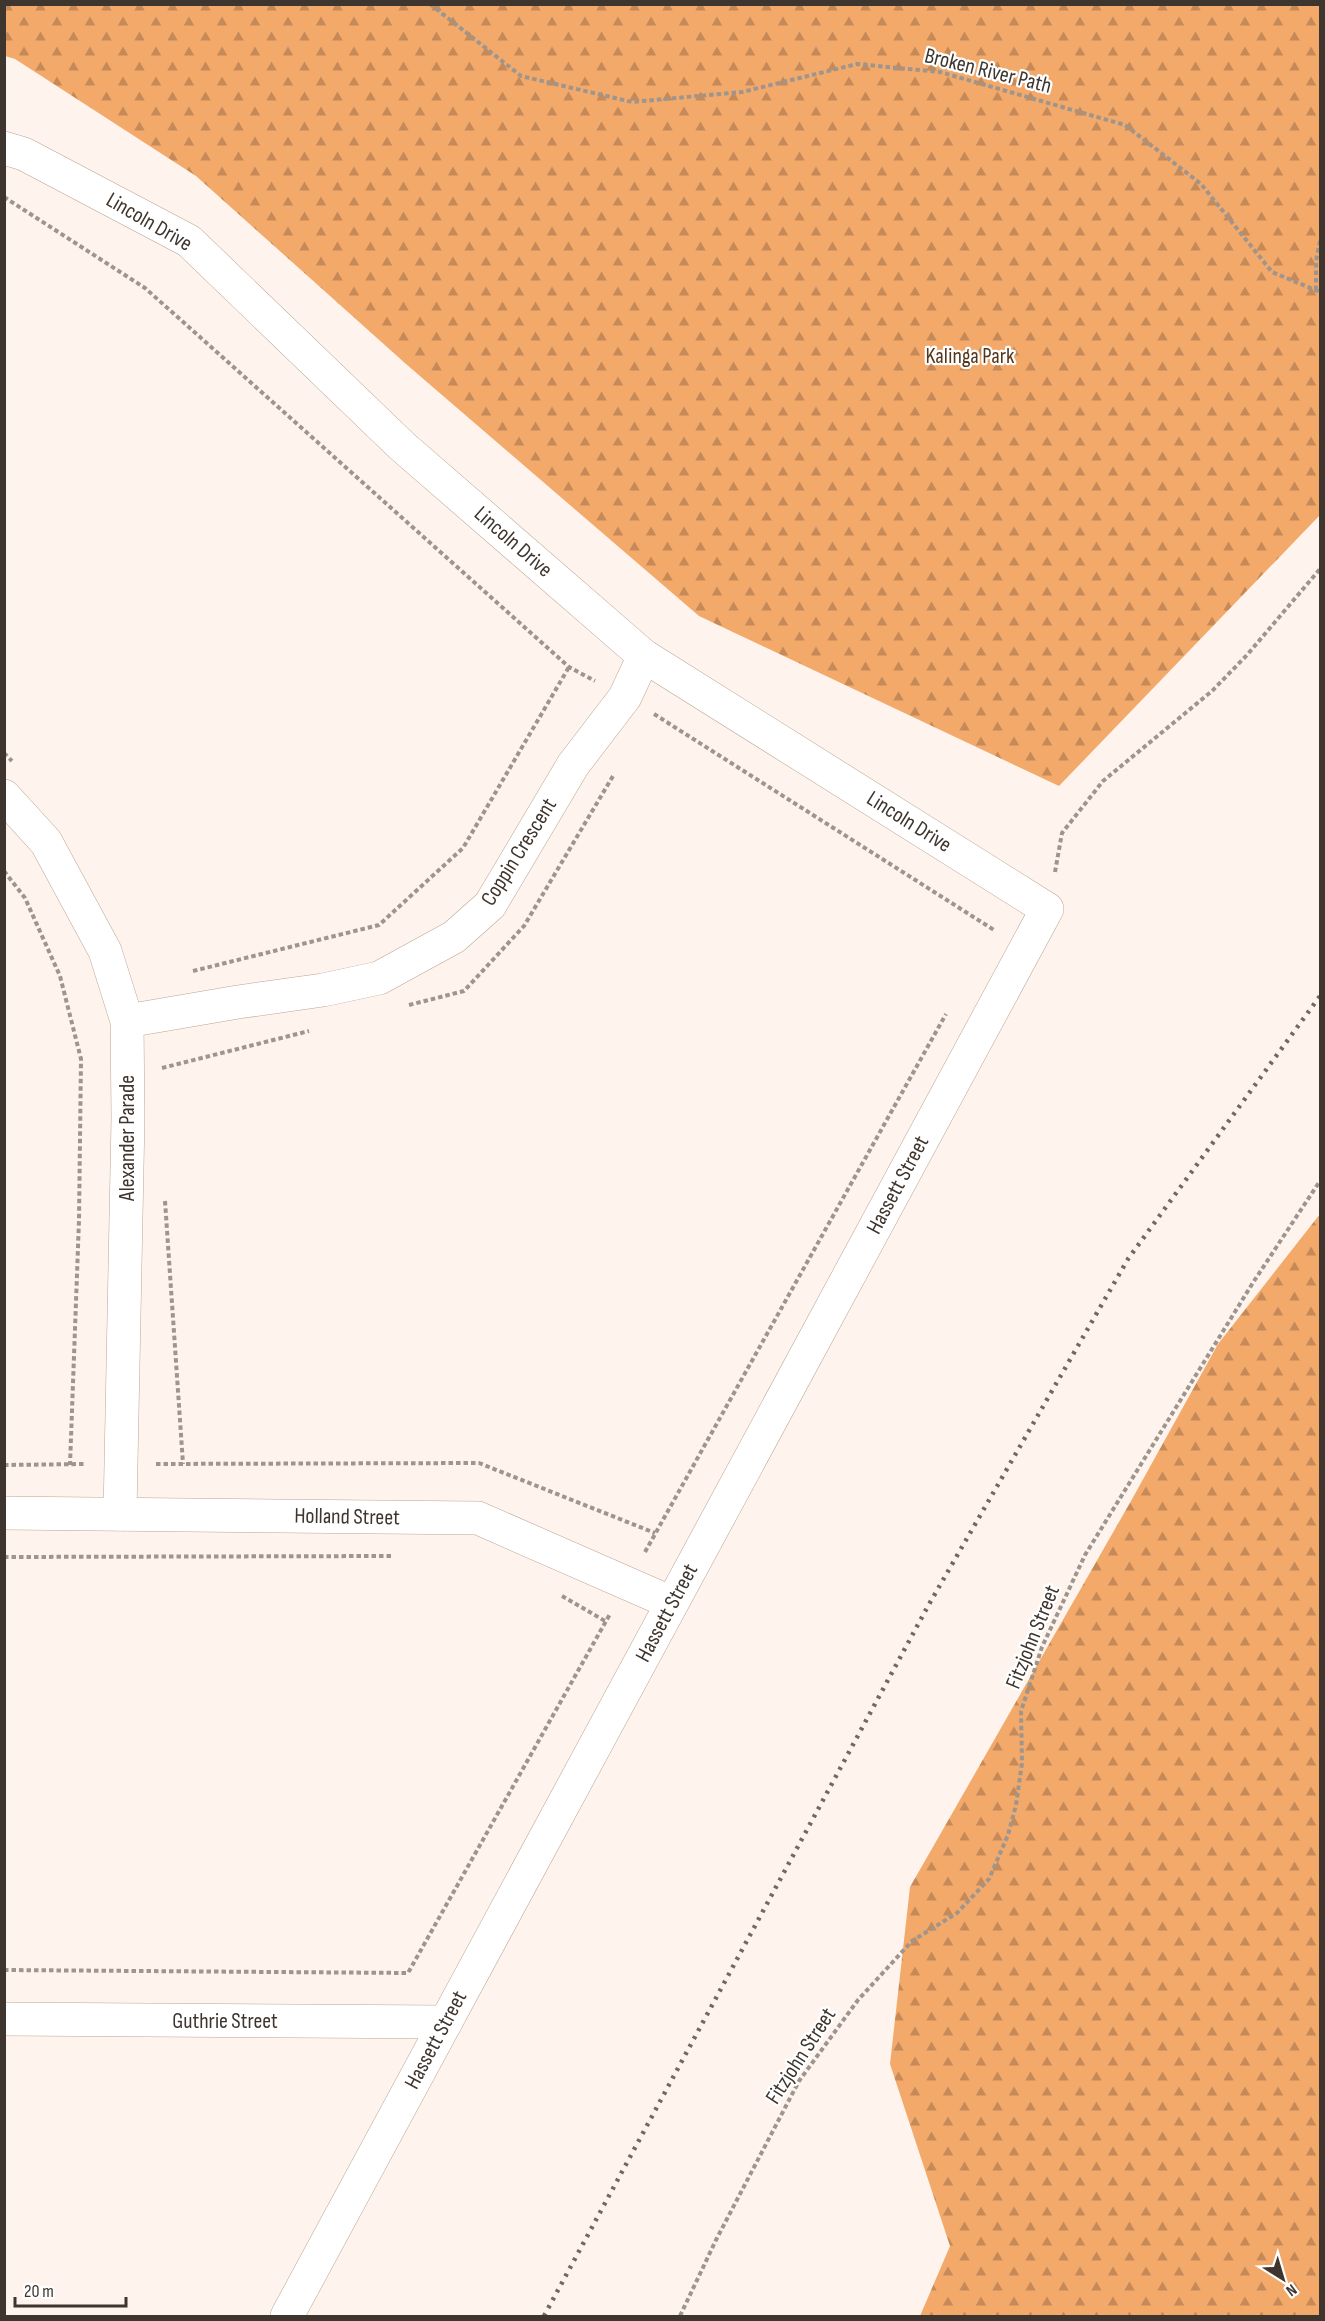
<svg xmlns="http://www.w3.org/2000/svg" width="1325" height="2321" viewBox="0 0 1325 2321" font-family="'Sofia Sans Condensed',sans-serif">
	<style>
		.forest { fill: url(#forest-firs) }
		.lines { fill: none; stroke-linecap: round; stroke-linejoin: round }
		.minor-casing { stroke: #bba594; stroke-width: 34 }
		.path { stroke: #9e958e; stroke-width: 4; stroke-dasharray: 4.5 3; stroke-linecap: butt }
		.minor { stroke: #fff; stroke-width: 33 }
		.rail { stroke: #716861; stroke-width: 4.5; stroke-dasharray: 3 6; stroke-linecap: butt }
		.labels { text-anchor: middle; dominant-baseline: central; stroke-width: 4.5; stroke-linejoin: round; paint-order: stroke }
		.street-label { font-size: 22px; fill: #3e352e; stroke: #fff }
		.park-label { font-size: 22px; fill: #54361b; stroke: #fff }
	</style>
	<defs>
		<pattern id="forest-firs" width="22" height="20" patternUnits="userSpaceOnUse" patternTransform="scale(1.5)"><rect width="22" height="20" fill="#f3a96a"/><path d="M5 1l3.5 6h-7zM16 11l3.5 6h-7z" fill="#c68a58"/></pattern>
	</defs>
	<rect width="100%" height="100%" fill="#fef4ed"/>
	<g class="forest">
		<polygon points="4,5 1320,5 1320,515 1059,786 699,616 406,364 196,176 15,59 5,56"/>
		<polygon points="1320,1214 1320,2316 920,2316 950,2246 890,2064 910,1887 1131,1501 1218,1344"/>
	</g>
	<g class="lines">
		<defs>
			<g id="minor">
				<polyline points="4,148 24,154 189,241 402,446 644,656 1047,909 287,2316"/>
				<polyline points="4,796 46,842 105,951 127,1021 128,1118 120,1514"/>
				<polyline points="127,1021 238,1002 323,990 379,978 454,937 490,905 573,765 625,697 644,656"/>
				<polyline points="4,1513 478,1518 672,1603"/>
				<polyline points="4,2019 446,2022"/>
			</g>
		</defs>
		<use href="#minor" class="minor-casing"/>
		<g class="path">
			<polyline points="430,4 521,76 632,102 742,92 857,64 940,72 1125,125 1201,184 1272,272 1320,292"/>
			<polyline points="4,197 145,288 569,667 595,681"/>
			<polyline points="1316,290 1316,261 1320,241"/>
			<polyline points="654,714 994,930"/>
			<polyline points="4,753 12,761"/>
			<polyline points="4,871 25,898 60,976 81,1059 79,1220 70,1465"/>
			<polyline points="1055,872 1062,833 1103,781 1212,691 1247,655 1320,569"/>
			<polyline points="193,971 379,925 463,848 569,667"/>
			<polyline points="409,1005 464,991 524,926 613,776"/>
			<polyline points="162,1068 309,1031"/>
			<polyline points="165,1201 183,1464"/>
			<polyline points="156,1464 479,1463 655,1533"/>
			<polyline points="4,1465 86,1464"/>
			<polyline points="645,1552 946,1014"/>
			<polyline points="4,1557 391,1556"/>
			<polyline points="562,1596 605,1621"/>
			<polyline points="4,1970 408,1973 610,1614"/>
			<polyline points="680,2316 716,2240 799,2081 858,2000 912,1941 957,1913 989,1879 1008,1835 1016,1805 1022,1763 1021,1711 1042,1647 1085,1555 1254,1281 1320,1181"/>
		</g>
		<use href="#minor" class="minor"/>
		<polyline class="rail" points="544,2316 928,1606 1128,1259 1320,996"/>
	</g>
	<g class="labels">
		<g class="street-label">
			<text transform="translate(988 71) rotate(14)">Broken River Path</text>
			<text transform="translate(149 222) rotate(30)">Lincoln Drive</text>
			<text transform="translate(513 542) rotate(41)">Lincoln Drive</text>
			<text transform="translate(909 822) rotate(32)">Lincoln Drive</text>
			<text transform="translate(519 852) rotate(-58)">Coppin Crescent</text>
			<text transform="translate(127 1138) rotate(-90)">Alexander Parade</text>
			<text transform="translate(898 1185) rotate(-62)">Hassett Street</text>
			<text transform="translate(347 1517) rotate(1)">Holland Street</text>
			<text transform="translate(667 1613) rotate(-62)">Hassett Street</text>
			<text transform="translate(1033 1637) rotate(-68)">Fitzjohn Street</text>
			<text x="225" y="2021">Guthrie Street</text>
			<text transform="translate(436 2040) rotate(-62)">Hassett Street</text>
			<text transform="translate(801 2056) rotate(-57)">Fitzjohn Street</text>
		</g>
		<g class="park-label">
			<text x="970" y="356">Kalinga Park</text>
		</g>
	</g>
	<rect width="1325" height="2321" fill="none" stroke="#3e352e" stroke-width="12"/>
	<g transform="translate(1283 2279) rotate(143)" stroke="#ffffff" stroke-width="4.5" paint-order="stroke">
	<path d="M0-4.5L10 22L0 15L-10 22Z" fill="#3e352e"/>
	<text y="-9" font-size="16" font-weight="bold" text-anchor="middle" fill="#3e352e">N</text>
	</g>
	<path d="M15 2297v9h111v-9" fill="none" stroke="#3e352e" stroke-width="3"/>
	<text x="24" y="2297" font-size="18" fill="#3e352e" stroke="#ffffff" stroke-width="4.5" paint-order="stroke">20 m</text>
</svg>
